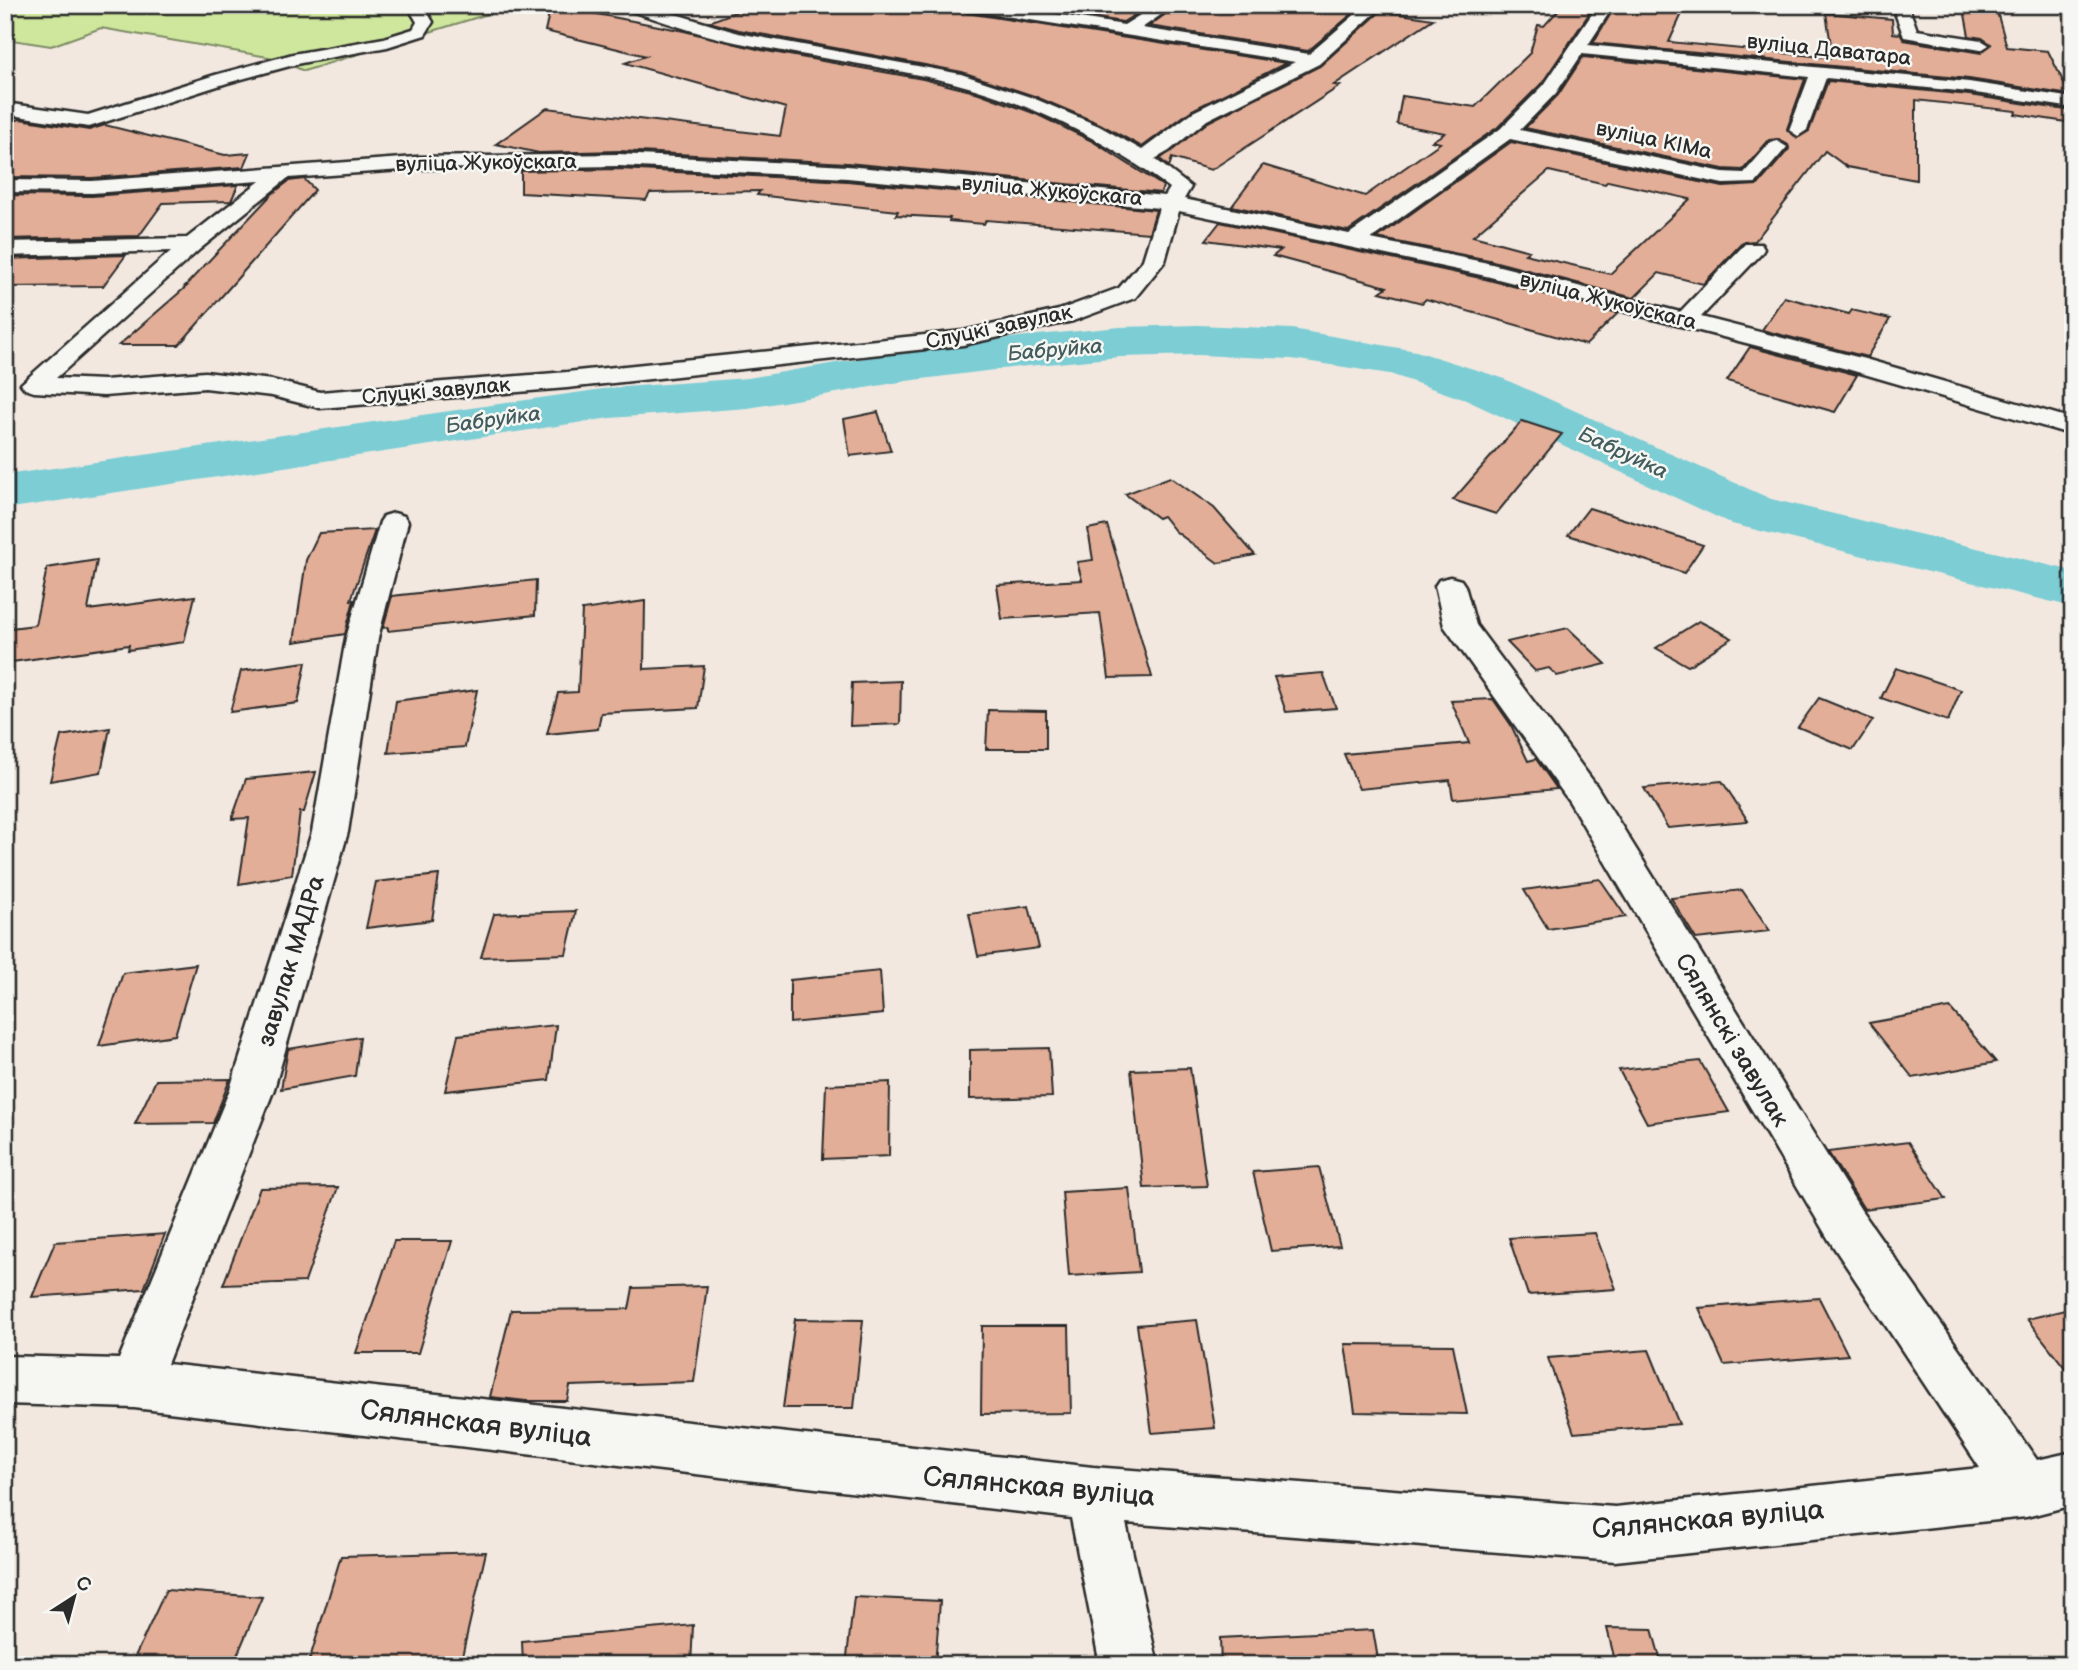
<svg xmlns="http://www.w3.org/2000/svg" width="2078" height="1670" viewBox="0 0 2078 1670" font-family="'Balsamiq Sans',sans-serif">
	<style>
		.green { fill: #cee79d; stroke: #7c8964; stroke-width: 2 }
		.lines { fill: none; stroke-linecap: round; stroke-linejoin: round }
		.river { fill: #7ccdd4; fill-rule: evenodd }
		.building { fill: #e3ae97; stroke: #2b2b2b; stroke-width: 2; fill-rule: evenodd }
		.minor-casing { stroke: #2b2b2b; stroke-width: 5 }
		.minor { fill: #f6f6f2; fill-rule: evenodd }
		.labels { text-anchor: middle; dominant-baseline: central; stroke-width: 5; stroke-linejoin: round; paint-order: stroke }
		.far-street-label { font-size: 21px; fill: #2b2b2b; stroke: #f6f6f2 }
		.far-water-label { font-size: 21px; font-style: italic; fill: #435c5e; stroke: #f6f6f2 }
		.street-label { font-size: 24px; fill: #2b2b2b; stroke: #f6f6f2 }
		.near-street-label { font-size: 28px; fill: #2b2b2b; stroke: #f6f6f2 }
	</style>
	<rect width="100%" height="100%" fill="#f2e8e0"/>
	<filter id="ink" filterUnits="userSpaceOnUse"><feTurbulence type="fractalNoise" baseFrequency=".0143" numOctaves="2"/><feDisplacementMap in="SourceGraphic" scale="14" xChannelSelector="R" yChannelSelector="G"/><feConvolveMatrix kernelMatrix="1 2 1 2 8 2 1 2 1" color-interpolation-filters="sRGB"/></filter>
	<g filter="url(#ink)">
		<polygon class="green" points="5,5 517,5 304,71 274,58 101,28 51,46 5,39"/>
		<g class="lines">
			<polygon class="river" points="1198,325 1292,329 1416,351 1502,378 1771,499 2073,571 2073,607 1732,524 1466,400 1390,374 1292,359 1198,355 1120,357 1027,366 906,381 748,408 610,418 5,509 5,475 610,388 748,378 906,351 1027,336 1120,327"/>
		</g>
		<g class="building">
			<polygon points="551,5 684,31 761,50 923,79 979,93 1036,114 1092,141 1163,186 1161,193 847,163 619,151 539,153 496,144 547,108 780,136 786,108 625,63 646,56 545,31"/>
			<polygon points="753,5 956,5 967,13 1286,63 1192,110 1142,147 1100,124 1034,96 962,72 739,30 709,22"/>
			<polygon points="1016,5 1151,5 1123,22"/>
			<polygon points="1178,5 1342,5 1359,8 1308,51 1149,26"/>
			<polygon points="1584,5 1595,5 1542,83 1498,127 1348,231 1232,206 1263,165 1365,196 1440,143 1432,141 1445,133 1397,124 1402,96 1475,107 1530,53 1538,25 1544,26 1562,6 1582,9"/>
			<polygon points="1616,5 1686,5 1669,42 1833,58 1826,13 1892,19 1893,33 1900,34 1904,40 1981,53 1991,44 1982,38 1969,36 1964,9 1997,12 2007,47 2048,51 2070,95 1969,79 1593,43"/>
			<polygon points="1381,11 1433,19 1334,85 1340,86 1211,170 1172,158 1169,167 1160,159 1208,122 1320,66"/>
			<path d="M1583,57L1805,79L1787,129L1797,138L1809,131L1828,81L1969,95L2073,111V123L2015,114L2016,111L1916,100V180L1847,167L1825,151L1755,241L1743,242L1703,284L1659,273L1634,298L1489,260L1377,238L1511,142L1723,187L1758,185L1789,149L1788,145L1778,139L1769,140L1743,170L1723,169L1525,128L1558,95ZM1549,171L1605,184L1608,181L1690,199L1610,274L1525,254L1529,251L1473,236Z"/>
			<polygon points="20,119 89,130 105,125 225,155 250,153 244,167 92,178 5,177 5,124"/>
			<polygon points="619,169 847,181 1156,210 1149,233 986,220 984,224 949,221 950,218 896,215 898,211 757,195 760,191 650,193 646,200 521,193 521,171"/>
			<polygon points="304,179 315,190 179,345 119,345 187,286 185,286 272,194 289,181"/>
			<polygon points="238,185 231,201 163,203 139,236 5,239 5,195 92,196"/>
			<polygon points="1220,222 1485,279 1618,313 1586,345 1426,299 1422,303 1380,292 1387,287 1273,256 1281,250 1206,240"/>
			<polygon points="126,255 103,286 5,287 5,259"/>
			<polygon points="1784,297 1849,314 1852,310 1890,319 1867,357 1762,330"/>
			<polygon points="1750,347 1846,372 1857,375 1835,412 1727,381"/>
			<polygon points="878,412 891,451 850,456 844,419"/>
			<polygon points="1522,421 1562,434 1496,514 1453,500"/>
			<polygon points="1170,477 1214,508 1255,555 1218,563 1175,531 1163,516 1158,518 1125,494"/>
			<polygon points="1589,508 1630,521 1703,545 1684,573 1568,535"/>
			<polygon points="1107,525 1133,611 1152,677 1109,678 1100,613 1002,619 997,585 1082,580 1077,562 1093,560 1088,529"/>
			<polygon points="375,530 351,600 354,600 345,634 294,642 306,560 319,533"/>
			<polygon points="97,560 88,610 195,596 184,642 128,650 129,645 5,663 5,645 11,628 35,625 47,568"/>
			<polygon points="536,580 535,615 388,631 388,627 383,628 392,596"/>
			<polygon points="645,601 644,669 704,666 698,708 601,713 598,729 547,734 558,693 578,692 582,610"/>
			<polygon points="1699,621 1732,638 1688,666 1656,648"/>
			<polygon points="1568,628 1606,664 1557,676 1549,668 1535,671 1507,642"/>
			<polygon points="306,662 298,703 230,712 241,671"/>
			<polygon points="1896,668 1961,690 1948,721 1881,698"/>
			<polygon points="1323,673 1336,708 1286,712 1274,677"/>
			<polygon points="901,681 900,724 850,726 852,683"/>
			<polygon points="477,690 465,747 388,753 396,701"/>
			<polygon points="1819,698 1873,720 1853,750 1798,727"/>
			<polygon points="1493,699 1511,725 1528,761 1536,759 1557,789 1453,799 1450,780 1359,789 1344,754 1469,743 1451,701"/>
			<polygon points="988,710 1046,711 1046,749 986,749"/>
			<polygon points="110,728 101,772 50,781 61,736"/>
			<polygon points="316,772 304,812 300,812 292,875 239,884 249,818 232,819 246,779"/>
			<polygon points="1722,781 1748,821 1668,828 1644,788"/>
			<polygon points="439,875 432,920 366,928 376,882"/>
			<polygon points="1600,879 1626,917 1548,929 1524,890"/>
			<polygon points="1742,890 1770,931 1696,939 1671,898"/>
			<polygon points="1029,906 1039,948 978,956 969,914"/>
			<polygon points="576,911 566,954 481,957 494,914"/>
			<polygon points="196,964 175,1035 99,1046 123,973"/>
			<polygon points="880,971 883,1014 790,1023 790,980"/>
			<polygon points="1950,1008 1996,1062 1913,1078 1869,1023"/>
			<polygon points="556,1025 549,1080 445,1091 458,1035"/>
			<polygon points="360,1037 355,1076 281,1089 288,1049"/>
			<polygon points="1049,1048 1052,1097 970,1099 970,1050"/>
			<polygon points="1700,1061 1729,1112 1647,1123 1619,1070"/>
			<polygon points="1190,1068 1207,1186 1144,1188 1131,1070"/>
			<polygon points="230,1079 213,1123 135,1124 156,1080"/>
			<polygon points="890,1082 889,1156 823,1159 826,1085"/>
			<polygon points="1908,1142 1946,1199 1864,1209 1828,1152"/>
			<polygon points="1319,1167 1340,1246 1271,1251 1253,1172"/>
			<polygon points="338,1187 305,1282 223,1285 260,1188"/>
			<polygon points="1129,1188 1139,1272 1069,1276 1062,1192"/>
			<polygon points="1595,1233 1616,1289 1528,1295 1509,1238"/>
			<polygon points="165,1234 144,1289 32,1297 55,1242"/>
			<polygon points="394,1241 452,1241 418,1353 356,1353"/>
			<polygon points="707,1286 694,1382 570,1386 567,1401 526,1401 490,1397 511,1310 629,1309 633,1288"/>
			<polygon points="1819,1298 1848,1355 1724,1365 1699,1308"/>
			<polygon points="2073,1308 2073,1378 2027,1319"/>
			<polygon points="795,1319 863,1320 854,1408 783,1408"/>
			<polygon points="1197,1320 1215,1428 1152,1433 1137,1325"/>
			<polygon points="982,1326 1069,1326 1071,1413 981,1414"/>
			<polygon points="1345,1344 1453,1345 1467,1414 1355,1412"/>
			<polygon points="1649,1350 1679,1424 1574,1433 1548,1358"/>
			<polygon points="486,1552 460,1665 308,1665 341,1556"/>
			<polygon points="166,1590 262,1597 233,1665 131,1665"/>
			<polygon points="854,1597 940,1601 935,1665 846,1665"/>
			<polygon points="693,1625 691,1665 523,1665 522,1641"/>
			<polygon points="1607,1628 1652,1629 1662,1665 1616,1665"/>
			<polygon points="1373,1630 1379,1665 1221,1665 1220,1638"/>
		</g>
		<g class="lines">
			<defs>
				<g id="minor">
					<polygon points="407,5 423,5 433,22 425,35 387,47 301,63 227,83 89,127 5,114 5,103 88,115 215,75 293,54 384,38 413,29 417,22"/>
					<path d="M620,5H646L738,33L961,74L1033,98L1099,126L1142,150L1193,112L1295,62L967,10L959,5H998L1124,25L1156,5H1175L1142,28L1309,54L1366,5H1384L1319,64L1207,120L1169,151L1155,159L1191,187L1184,199L1349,234L1500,129L1544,85L1598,5H1614L1588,45L1969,82L2073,98V108L1969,92L1826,78L1807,130L1798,136L1789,130L1809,77L1582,54L1556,93L1520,130L1723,172L1744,173L1770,143L1777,141L1787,147L1756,183L1723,184L1510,139L1371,239L1488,263L1680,312L1745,244H1761L1764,249L1761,254L1701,317L1865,359L2073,419V435L1847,369L1486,276L1179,211L1165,261L1135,298L1073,321L963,345L567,388L320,408L272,396L205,388L104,396L34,392L25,389L21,384L171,251L5,256V242L187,238L260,181L92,193L5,192V180L92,181L416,157L619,154L847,166L1165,196L1170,188C1106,140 1029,102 950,82C879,65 806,57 735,42C697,34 660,20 622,8ZM619,166L847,178L1159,208L1143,260L1119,288L1059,310L963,331L567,372L320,392L272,380L205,372L104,380L56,378L200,249L288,178L416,169Z"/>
					<polygon points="1892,5 1908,5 1917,30 1981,40 1989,45 1981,50 1904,37"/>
					<polygon points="394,513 404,516 408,522 378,638 348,832 274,1089 167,1364 1093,1467 1615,1507 1980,1468 1829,1240 1569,801 1444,626 1435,586 1439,580 1450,577 1461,580 1465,586 1476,625 1596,785 1861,1210 2037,1460 2073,1452 2073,1505 2026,1517 1615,1561 1126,1523 1158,1665 1100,1665 1071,1518 134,1408 5,1404 5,1356 119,1359 230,1089 312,832 346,638 380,522 384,516"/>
				</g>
			</defs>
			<use href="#minor" class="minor-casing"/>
			<use href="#minor" class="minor"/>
		</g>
	</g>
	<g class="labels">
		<g class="far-street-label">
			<text transform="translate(1829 50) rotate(6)">вуліца Даватара</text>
			<text transform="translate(1654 140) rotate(12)">вуліца КІМа</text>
			<text transform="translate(486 163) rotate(-1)">вуліца Жукоўскага</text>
			<text transform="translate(1052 191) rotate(5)">вуліца Жукоўскага</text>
			<text transform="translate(1608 301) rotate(14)">вуліца Жукоўскага</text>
			<text transform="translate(999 327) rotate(-12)">Слуцкі завулак</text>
			<text transform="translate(436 391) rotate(-5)">Слуцкі завулак</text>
		</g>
		<g class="far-water-label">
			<text transform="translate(1055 350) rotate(-5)">Бабруйка</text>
			<text transform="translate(493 420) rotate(-8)">Бабруйка</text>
			<text transform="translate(1623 453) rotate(25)">Бабруйка</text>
		</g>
		<g class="street-label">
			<text transform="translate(291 961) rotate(-73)">завулак МАДРа</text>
			<text transform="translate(1732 1040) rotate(59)">Сялянскі завулак</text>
		</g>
		<g class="near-street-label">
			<text transform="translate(476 1424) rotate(7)">Сялянская вуліца</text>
			<text transform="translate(1039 1487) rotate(5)">Сялянская вуліца</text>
			<text transform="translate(1708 1520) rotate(-5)">Сялянская вуліца</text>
		</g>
	</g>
	<rect width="2078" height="1670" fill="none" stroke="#f6f6f2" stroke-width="28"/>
	<rect x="14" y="14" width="2050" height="1642" fill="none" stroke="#2b2b2b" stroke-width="2.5" filter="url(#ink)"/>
	<g transform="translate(74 1597) rotate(36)" stroke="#f6f6f2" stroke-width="5" paint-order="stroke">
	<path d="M0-5L12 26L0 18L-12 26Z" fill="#2b2b2b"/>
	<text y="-10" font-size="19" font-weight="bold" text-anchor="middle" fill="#2b2b2b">С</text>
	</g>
</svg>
